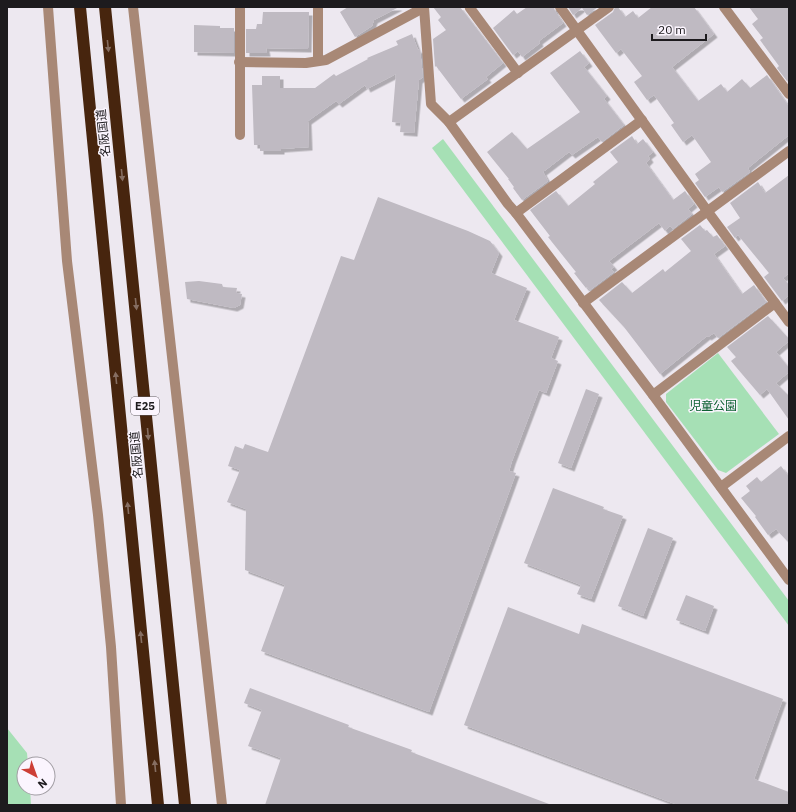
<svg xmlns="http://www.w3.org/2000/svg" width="796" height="812" viewBox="0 0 796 812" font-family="'IBM Plex Sans','Noto Sans JP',sans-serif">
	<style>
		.green { fill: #a6e0b5 }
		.building { fill: #bfbac2; filter: url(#shadow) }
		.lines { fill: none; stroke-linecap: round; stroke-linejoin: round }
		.minor { stroke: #a88876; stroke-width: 10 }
		.highway { stroke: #47250e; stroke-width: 12 }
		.oneway { fill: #866e62 }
		.labels { text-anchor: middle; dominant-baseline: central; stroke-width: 3; stroke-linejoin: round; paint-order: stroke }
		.shield { fill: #fbf5fe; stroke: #605c61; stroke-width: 1 }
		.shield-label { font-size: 11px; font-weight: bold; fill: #1d1b1e }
		.street-label { font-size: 12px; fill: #1d1b1e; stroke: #fbf5fe }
		.park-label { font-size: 12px; fill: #0d6132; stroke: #fbf5fe }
	</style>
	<defs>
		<filter id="shadow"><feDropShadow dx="3.5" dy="3.5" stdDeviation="0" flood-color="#0004"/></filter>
	</defs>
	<rect width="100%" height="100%" fill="#ede8f0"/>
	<g class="green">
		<polygon points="443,139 789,601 789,626 432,148"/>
		<polygon points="718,353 779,434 726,473 718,470 666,402 666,394"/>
		<polygon points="7,728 27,753 28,764 24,764 24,788 30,788 31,805 7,805"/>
	</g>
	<g class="building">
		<polygon points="348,7 399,7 374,20 372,26 355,37 340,12"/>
		<polygon points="433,7 460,7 503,63 486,77 488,79 461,99 436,66 435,67 433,39 446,30 438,20 441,17"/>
		<polygon points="527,7 554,7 555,11 563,23 539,41 540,43 522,57 518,51 513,55 493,28 514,10 517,14"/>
		<polygon points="568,7 598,7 587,15 582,8 573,15"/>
		<polygon points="615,7 618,7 625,17 633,11 638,18 652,7 694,7 714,34 672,67 698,101 721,84 727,92 742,79 750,88 767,75 789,107 789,135 748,168 750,172 722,192 719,187 705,197 695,183 699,180 695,174 711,162 692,135 683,142 671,125 674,123 654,95 647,100 634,82 642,76 621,49 616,53 595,25 613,12"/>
		<polygon points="749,7 789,7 789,80 787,81 777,68 779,66 760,40 763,38 752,24 758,19"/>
		<polygon points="263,12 309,12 308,49 266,48 267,53 246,53 246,29 256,29 257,24 262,24"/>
		<polygon points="194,25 220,26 220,28 234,28 234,53 194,52"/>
		<polygon points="412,34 418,50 420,49 423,77 419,80 414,133 400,132 401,123 392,122 396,74 367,89 365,85 339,104 336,101 308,121 309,147 281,149 281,151 260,151 260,145 254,145 252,85 262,85 262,76 280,76 280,88 315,88 334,74 336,76 368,59 367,58 398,45 396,41"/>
		<polygon points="580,51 589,63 584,67 607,96 604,99 624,125 602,142 598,137 572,155 569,152 543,172 548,181 522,200 513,188 514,187 508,179 509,179 487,152 512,132 527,149 580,112 550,73"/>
		<polygon points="632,136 637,144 643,139 653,152 648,156 650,159 646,163 673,200 685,191 694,204 688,209 692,214 673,229 670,226 665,231 659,223 609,261 614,267 611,269 614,272 590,290 587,287 586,288 574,273 576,272 548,237 550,236 530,210 556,191 568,206 595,184 593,182 618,162 610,152"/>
		<polygon points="789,175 789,273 783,278 789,285 789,295 782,301 764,277 769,273 738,235 735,238 727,227 740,218 730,203 758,182 765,193"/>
		<polygon points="378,197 468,231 490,241 499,253 491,273 527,288 514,320 559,337 551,358 558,361 546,393 539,390 512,461 509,471 516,473 429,712 261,651 285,585 245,570 246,509 227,502 240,470 228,466 235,446 243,449 245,444 268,452 341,256 354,260"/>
		<polygon points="700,225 705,231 707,230 713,237 717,235 725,246 714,254 742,294 754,285 766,302 718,338 714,333 708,337 707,336 660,374 624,327 599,300 622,282 632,293 663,269 665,272 691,251 681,239"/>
		<polygon points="199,281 222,284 223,287 237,288 236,293 242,294 240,305 234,308 187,299 185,282"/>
		<polygon points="768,316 789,339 789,341 776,352 789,368 789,372 776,383 789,396 789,420 767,389 760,395 731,361 736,357 727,347"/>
		<polygon points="586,389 599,394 571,468 558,463"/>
		<polygon points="781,466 789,477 789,543 776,529 768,535 755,517 756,516 741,498 750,491 746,486 757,477 761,482"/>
		<polygon points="553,488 604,507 603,509 623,516 591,599 577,594 581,585 524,563"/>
		<polygon points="648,528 673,538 643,616 618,606"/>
		<polygon points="686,595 714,606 705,631 676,620"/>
		<polygon points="508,607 579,634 582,624 783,699 754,779 789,792 789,805 678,805 464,725"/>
		<polygon points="250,688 349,725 348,727 412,750 411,752 549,804 548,805 265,805 281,758 248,746 262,710 244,703"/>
	</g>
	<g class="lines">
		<g class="minor">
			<polyline points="48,7 67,261 98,515 111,647 121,805"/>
			<polyline points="133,7 222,805"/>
			<polyline points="240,7 240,135"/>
			<polyline points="424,7 431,104 449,122 508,204 516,213 653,395 789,580"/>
			<polyline points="471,7 470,8 518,73"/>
			<polyline points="560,7 708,212 789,322"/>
			<polyline points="724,7 789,94"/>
			<polyline points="318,61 318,7"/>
			<polyline points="239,62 306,63 326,60 423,8"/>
			<polyline points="449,122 609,7"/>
			<polyline points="516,213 642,120"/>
			<polyline points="583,303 789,151"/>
			<polyline points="653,395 775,303"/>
			<polyline points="721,487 789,436"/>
		</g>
		<g class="highway">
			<polyline points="80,7 158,805"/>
			<polyline points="105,7 185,805"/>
		</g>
	</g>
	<defs><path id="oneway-solid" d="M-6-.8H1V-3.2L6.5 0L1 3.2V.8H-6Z"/></defs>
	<g class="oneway">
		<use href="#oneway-solid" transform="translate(108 46) rotate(84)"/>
		<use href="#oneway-solid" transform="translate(122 175) rotate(84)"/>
		<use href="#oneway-solid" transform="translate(136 304) rotate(84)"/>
		<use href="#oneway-solid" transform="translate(116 378) rotate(-96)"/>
		<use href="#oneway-solid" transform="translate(148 434) rotate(85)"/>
		<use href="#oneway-solid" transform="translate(128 508) rotate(-96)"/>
		<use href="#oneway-solid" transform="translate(141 637) rotate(-96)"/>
		<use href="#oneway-solid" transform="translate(155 766) rotate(-96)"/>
	</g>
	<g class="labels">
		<rect class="shield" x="131" y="397" width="28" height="18" rx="3"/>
		<g class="shield-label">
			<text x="145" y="406">E25</text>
		</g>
		<g class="street-label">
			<text transform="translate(103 133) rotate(-96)">名阪国道</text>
			<text transform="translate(136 455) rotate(-95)">名阪国道</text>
		</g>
		<g class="park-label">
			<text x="713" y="405">児童公園</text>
		</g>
	</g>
	<rect width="796" height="812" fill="none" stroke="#1d1b1e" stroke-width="16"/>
	<g transform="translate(36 776) rotate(139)"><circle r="19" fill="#fbf5fe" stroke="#a29ea4"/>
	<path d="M0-3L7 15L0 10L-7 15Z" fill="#cd3f36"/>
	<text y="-6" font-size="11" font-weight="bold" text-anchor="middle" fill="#1d1b1e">N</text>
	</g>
	<path d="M652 34v6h54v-6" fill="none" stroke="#1d1b1e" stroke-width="2"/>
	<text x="658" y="34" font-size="12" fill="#1d1b1e" stroke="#fbf5fe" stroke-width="3" paint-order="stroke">20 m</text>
</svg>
